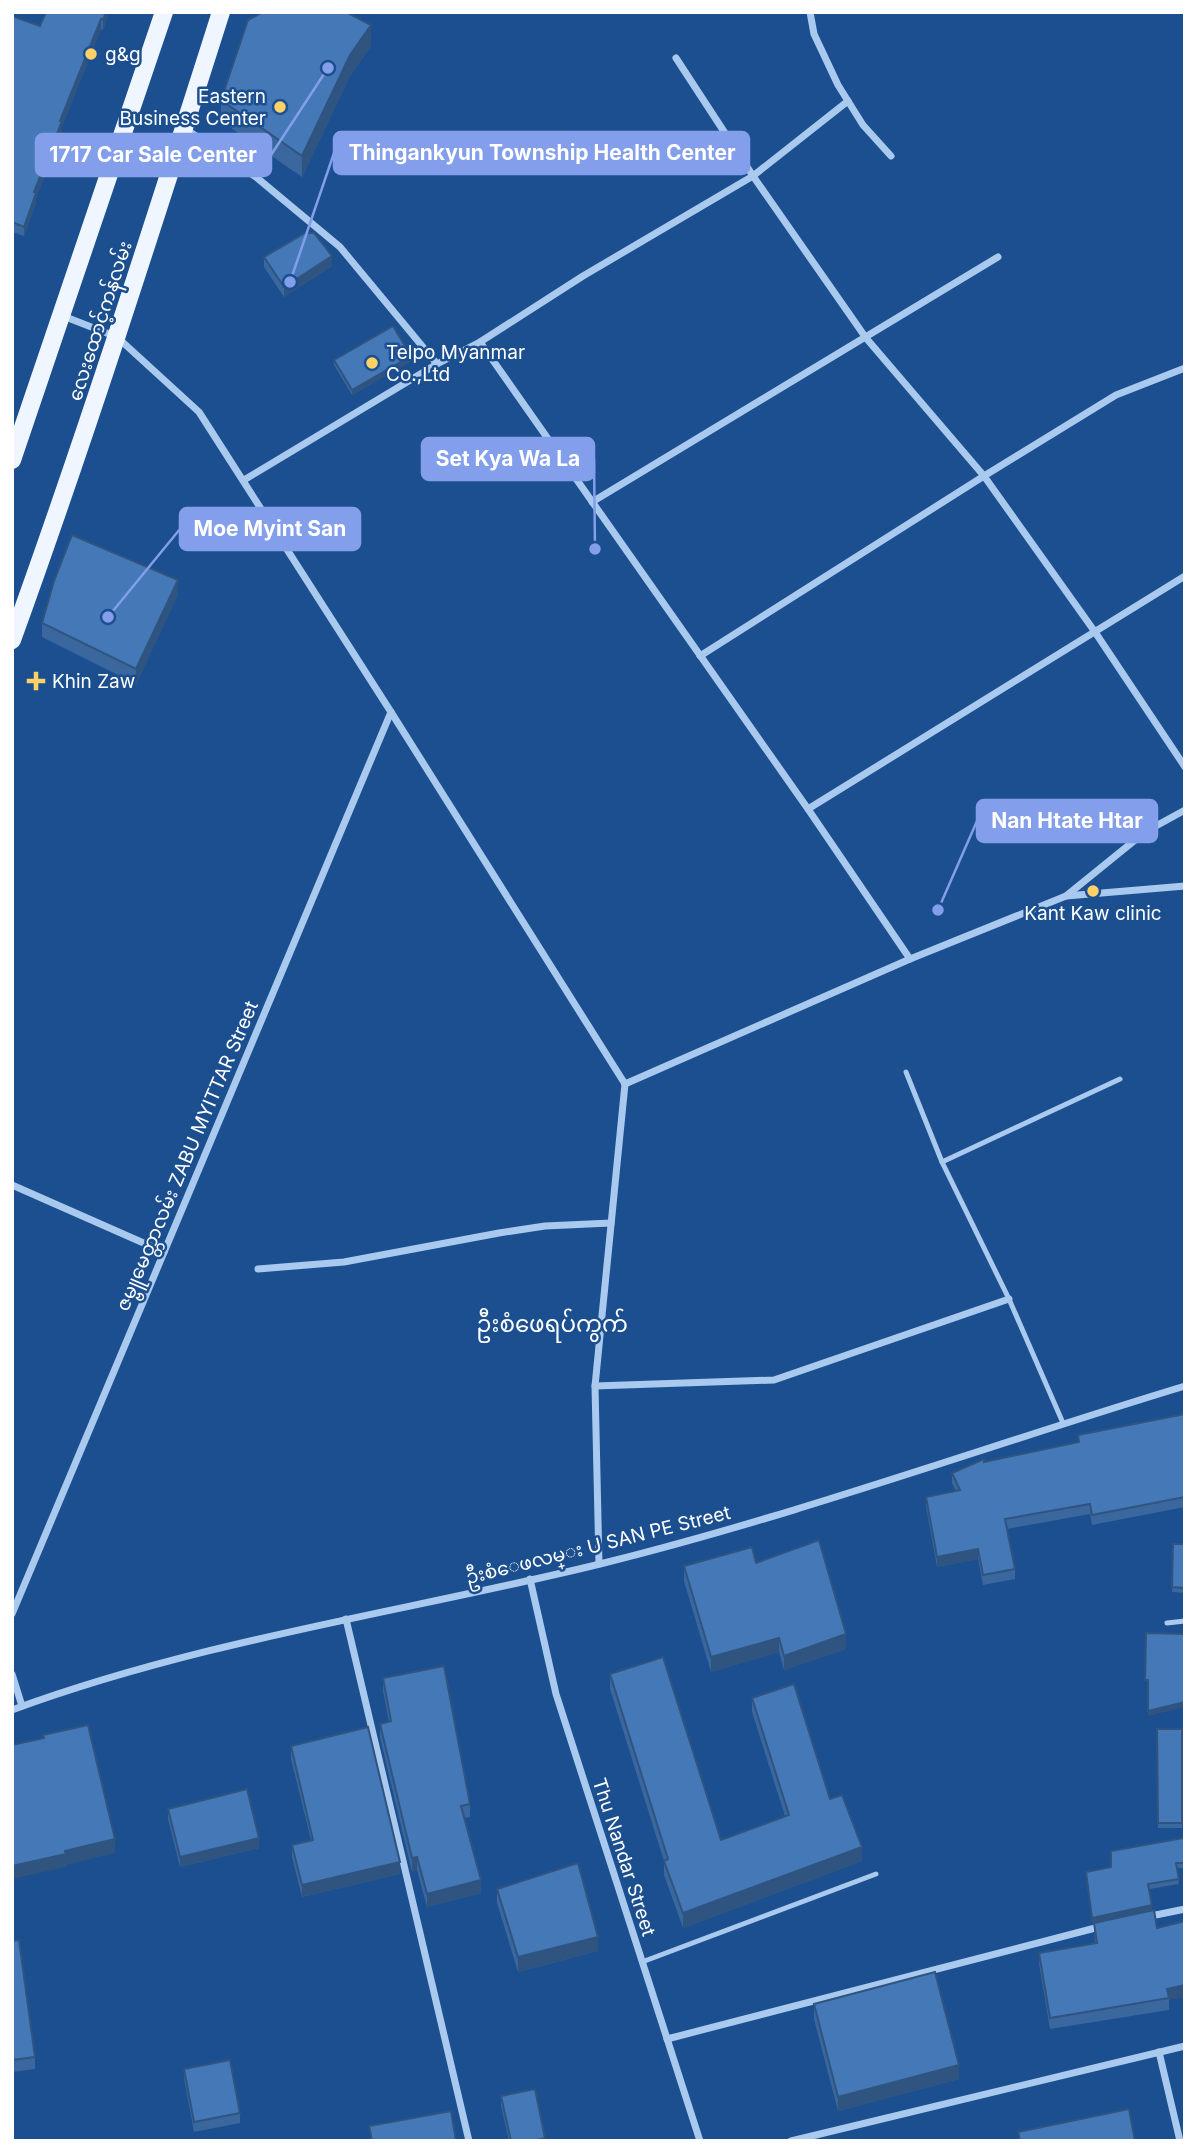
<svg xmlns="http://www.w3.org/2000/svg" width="1197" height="2153" viewBox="0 0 1197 2153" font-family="Inter,'Noto Sans Myanmar',sans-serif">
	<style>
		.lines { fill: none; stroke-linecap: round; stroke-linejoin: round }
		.lane { stroke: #a9c9ee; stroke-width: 5 }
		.street { stroke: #a9c9ee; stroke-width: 7 }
		.primary { stroke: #f0f6ff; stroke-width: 18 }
		.wall { fill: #3a679d }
		.shaded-wall { fill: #305480 }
		.building { fill: #4478b7; stroke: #305480; stroke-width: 2 }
		.poi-dot { fill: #ffd166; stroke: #1b4f8f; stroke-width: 2.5 }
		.labels { text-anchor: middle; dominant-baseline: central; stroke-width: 5; stroke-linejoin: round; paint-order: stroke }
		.poi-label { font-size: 19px; fill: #fff; stroke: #1b4f8f; text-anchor: start }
		.street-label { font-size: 19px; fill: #fff; stroke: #1b4f8f }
		.quarter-label { font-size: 23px; fill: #fff; stroke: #1b4f8f }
		.leader { fill: none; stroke: #839eea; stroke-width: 2.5 }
		.callout-dot { fill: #839eea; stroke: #1b4f8f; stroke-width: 2.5 }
		.callout { fill: #839eea; stroke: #839eea; stroke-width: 2.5 }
		.callout-label { font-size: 21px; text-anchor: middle; font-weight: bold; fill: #fff }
	</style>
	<rect width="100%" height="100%" fill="#1b4f8f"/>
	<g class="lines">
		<g class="lane">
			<polyline points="906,1072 942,1162 1009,1299 1063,1423"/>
			<polyline points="942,1162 1120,1079"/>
			<polyline points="1167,1623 1185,1621"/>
			<polyline points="642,1962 876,1874"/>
		</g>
		<g class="street">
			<polyline points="810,12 814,34 838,85 863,125 891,156"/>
			<polyline points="676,58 753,176 866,338 984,476 1095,632 1185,767"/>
			<polyline points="184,128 256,177 340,247 437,364"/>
			<polyline points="63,316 117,337 199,412 391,712 625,1084"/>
			<polyline points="480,342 808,809 910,959"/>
			<polyline points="244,480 437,364 480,342 583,276 753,176 848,101"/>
			<polyline points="592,502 998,257"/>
			<polyline points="700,656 984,476 1116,395 1185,368"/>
			<polyline points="808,809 1185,576"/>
			<polyline points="1066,896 1145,832 1185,810"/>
			<polyline points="625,1084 910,959 1066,896 1185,886"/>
			<polyline points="12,1185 164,1252"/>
			<polyline points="258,1269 344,1262 499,1233 545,1226 611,1223"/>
			<polyline points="595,1386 774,1380 1009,1299"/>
			<polyline points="599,1564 595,1386 625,1084"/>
			<polyline points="530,1579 556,1694 700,2141"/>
			<polyline points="12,1614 391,712"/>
			<polyline points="346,1619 469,2141"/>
			<polyline points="12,1674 22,1706"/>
			<path d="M12,1710C202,1640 404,1612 600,1564C798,1515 990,1445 1185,1386"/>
			<polyline points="1146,1917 1185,1909"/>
			<polyline points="667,2039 1103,1926"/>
			<polyline points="1159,2052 1180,2141"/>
			<polyline points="791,2141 1185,2046"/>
		</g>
		<g class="primary">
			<polyline points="12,460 164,12"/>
			<path d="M12,640C87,433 154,222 221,12"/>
		</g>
	</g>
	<g class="wall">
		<polygon points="109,12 103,30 101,29 62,126 62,131 36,198 36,203 24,236 12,232 12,16 40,26"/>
		<polygon points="371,46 350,76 302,177 221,121 221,100"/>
		<polygon points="264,257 332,266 284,297 264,267"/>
		<polygon points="334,360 411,361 352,395 334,365"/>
		<polygon points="178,594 136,684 42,637 42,623"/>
		<polygon points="1185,1414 1185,1507 1092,1525 1090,1514 1007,1529 1015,1569 1015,1579 983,1585 978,1559 937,1567 926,1507 926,1497 956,1491 952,1483 952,1473 984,1462 1078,1443 1078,1435"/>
		<polygon points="1173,1544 1185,1544 1185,1593 1172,1592"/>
		<polygon points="756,1563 846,1649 784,1670 779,1652 711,1672 684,1581 684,1566"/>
		<polygon points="610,1674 721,1840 785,1816 752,1712 752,1698 830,1799 862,1861 683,1928 664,1875 664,1861 610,1689"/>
		<polygon points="383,1678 470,1804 470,1817 464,1818 481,1893 427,1907 417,1870 412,1872 380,1737 380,1724 389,1722 383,1691"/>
		<polygon points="1157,1729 1182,1729 1182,1828 1158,1828"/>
		<polygon points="291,1746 400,1874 302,1897 292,1857 292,1845 311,1840 291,1759"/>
		<polygon points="168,1809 259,1848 180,1867 168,1819"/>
		<polygon points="1185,1817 1185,1868 1177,1868 1179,1884 1149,1889 1152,1910 1092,1923 1086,1872 1111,1867 1184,1838"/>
		<polygon points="497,1889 598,1951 518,1972 497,1903"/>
		<polygon points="1185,1921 1169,2000 1169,2010 1050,2029 1039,1964 1039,1953 1095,1944 1094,1923 1157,1928"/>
		<polygon points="12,1941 35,2057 35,2069 12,2072"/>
		<polygon points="814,2004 959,2079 838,2111 814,2019"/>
		<polygon points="184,2069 240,2113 240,2123 194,2132 184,2079"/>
		<polygon points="501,2096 545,2141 509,2141 501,2106"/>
	</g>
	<g class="shaded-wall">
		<polygon points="106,12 109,12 103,30 103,20"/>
		<polygon points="101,19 101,29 62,126 62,131 36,198 36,203 24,236 24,227 34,192 60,121"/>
		<polygon points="371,25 371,46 350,76 302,177 302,156 350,55"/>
		<polygon points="332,256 332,266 284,297 284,287"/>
		<polygon points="411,356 411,361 352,395 352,390"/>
		<polygon points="178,580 178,594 136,684 136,669"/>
		<polygon points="978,1549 978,1559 937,1567 937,1557"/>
		<polygon points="846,1634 846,1649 784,1670 784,1656"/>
		<polygon points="779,1638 779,1652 711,1672 711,1657"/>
		<polygon points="1185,1702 1185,1707 1148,1716 1148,1711"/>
		<polygon points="259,1838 259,1848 180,1867 180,1857"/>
		<polygon points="115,1839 115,1853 66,1865 66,1867 12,1879 12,1866"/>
		<polygon points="862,1847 862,1861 683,1928 683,1913"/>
		<polygon points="417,1857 417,1870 412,1872 412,1858"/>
		<polygon points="400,1862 400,1874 302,1897 302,1885"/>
		<polygon points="481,1880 481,1893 427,1907 427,1894"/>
		<polygon points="1152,1905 1152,1910 1092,1923 1092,1918"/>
		<polygon points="598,1937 598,1951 518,1972 518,1957"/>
		<polygon points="1185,1985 1185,1997 1169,2000 1167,1989"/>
		<polygon points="959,2065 959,2079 838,2111 838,2097"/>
	</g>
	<g class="building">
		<polygon points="46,12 106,12 103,20 101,19 60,121 62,121 34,192 36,193 24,227 12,222 12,16 40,26"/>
		<polygon points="263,12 346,12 371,25 350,55 302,156 221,100 248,20"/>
		<polygon points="305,233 314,233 332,256 284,287 264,257"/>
		<polygon points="393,326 411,356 352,390 334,360"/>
		<polygon points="72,535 178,580 136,669 42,623 54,581"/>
		<polygon points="1185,1414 1185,1497 1092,1515 1090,1504 1005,1519 1015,1569 983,1575 978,1549 937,1557 926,1497 960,1490 952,1473 984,1459 984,1462 1079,1442 1078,1435"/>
		<polygon points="819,1540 846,1634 784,1656 779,1638 711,1657 684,1566 752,1547 756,1563"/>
		<polygon points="1173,1544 1185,1544 1185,1588 1172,1587"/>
		<polygon points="1146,1633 1185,1634 1185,1702 1148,1711 1148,1680 1145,1680"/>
		<polygon points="663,1657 721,1840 789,1815 752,1698 794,1684 830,1799 842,1795 862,1847 683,1913 664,1861 668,1859 610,1674"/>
		<polygon points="444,1666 470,1804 461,1806 481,1880 427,1894 417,1857 412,1858 380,1724 391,1721 383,1678"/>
		<polygon points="88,1725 115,1839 65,1851 66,1854 12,1866 12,1745 44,1738 43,1735"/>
		<polygon points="368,1727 400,1862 302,1885 292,1845 313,1840 291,1746"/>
		<polygon points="1157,1729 1182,1729 1182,1823 1158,1823"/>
		<polygon points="247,1789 259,1838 180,1857 168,1809"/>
		<polygon points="1184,1817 1185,1817 1185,1863 1176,1863 1179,1879 1148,1884 1152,1905 1092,1918 1086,1872 1111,1867 1111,1851 1184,1838"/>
		<polygon points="578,1863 598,1937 518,1957 497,1889"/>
		<polygon points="1154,1910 1157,1928 1185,1921 1185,1985 1167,1989 1169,1998 1050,2018 1039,1953 1097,1943 1094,1923"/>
		<polygon points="19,1940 35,2057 12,2060 12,1941"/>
		<polygon points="935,1972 959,2065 838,2097 814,2004"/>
		<polygon points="230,2060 240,2113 194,2122 184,2069"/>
		<polygon points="535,2089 545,2138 534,2141 511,2141 501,2096"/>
		<polygon points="1129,2109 1135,2141 1020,2141 1018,2132"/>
		<polygon points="451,2111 456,2141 372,2141 369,2126"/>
	</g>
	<g class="poi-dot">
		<circle cx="91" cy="54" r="7"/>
		<circle cx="280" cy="107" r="7"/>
		<circle cx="372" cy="363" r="7"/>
		<path d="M32.5 670.5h7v7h7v7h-7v7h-7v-7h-7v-7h7z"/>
		<circle cx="1093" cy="891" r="7"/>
	</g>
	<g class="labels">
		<g class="poi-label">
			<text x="105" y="54">g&amp;g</text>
			<text x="266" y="96" text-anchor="end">Eastern<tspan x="266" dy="22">Business Center</tspan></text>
			<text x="386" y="352">Telpo Myanmar<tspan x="386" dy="22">Co.,Ltd</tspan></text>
			<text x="52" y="681">Khin Zaw</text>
			<text x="1093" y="913" text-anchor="middle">Kant Kaw clinic</text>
		</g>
		<g class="street-label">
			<text transform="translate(100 321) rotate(-72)">လေးထောင့်ကန်လမ်း</text>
			<text transform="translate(187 1156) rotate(-67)">ဇမ္ဗူမေတ္တာလမ်း ZABU MYITTAR Street</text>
			<text transform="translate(598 1545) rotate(-14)">ဦးစံေဖလမ္း U SAN PE Street</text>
			<text transform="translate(624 1857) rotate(72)">Thu Nandar Street</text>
		</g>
		<g class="quarter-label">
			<text x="552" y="1324">ဦးစံဖေရပ်ကွက်</text>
		</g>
	</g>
	<path class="leader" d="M290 282L334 153M328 68L271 155M595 549L594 459M108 617L180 529M938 910L977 821"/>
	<g class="callout-dot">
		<circle cx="290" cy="282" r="7"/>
		<circle cx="328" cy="68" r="7"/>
		<circle cx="595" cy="549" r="7"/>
		<circle cx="108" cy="617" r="7"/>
		<circle cx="938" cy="910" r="7"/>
	</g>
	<g class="callout">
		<rect x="334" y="132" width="415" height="42" rx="7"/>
		<rect x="36" y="134" width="235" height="42" rx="7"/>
		<rect x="422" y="438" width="172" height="42" rx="7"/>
		<rect x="180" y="508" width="180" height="42" rx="7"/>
		<rect x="977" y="800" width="180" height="42" rx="7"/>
	</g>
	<g class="callout-label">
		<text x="542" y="160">Thingankyun Township Health Center</text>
		<text x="153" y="162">1717 Car Sale Center</text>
		<text x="508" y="466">Set Kya Wa La</text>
		<text x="270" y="536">Moe Myint San</text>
		<text x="1067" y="828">Nan Htate Htar</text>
	</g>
	<rect width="1197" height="2153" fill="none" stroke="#ffffff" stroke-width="28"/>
</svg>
